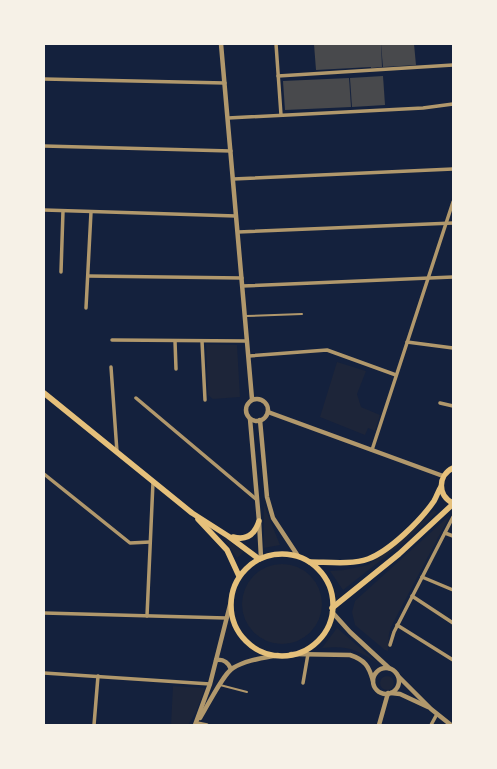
<svg xmlns="http://www.w3.org/2000/svg" width="497" height="769" viewBox="0 0 497 769" font-family="Roboto,sans-serif">
	<style>
		.green { fill: #1d2539 }
		.building { fill: #48494c }
		.lines { fill: none; stroke-linecap: round; stroke-linejoin: round }
		.service { stroke: #b1986c; stroke-width: 2 }
		.minor { stroke: #b1986c; stroke-width: 3.5 }
		.tertiary { stroke: #b1986c; stroke-width: 4.5 }
		.secondary { stroke: #e5c07b; stroke-width: 5.5 }
	</style>
	<rect width="100%" height="100%" fill="#14213d"/>
	<g class="green">
		<polygon points="206,344 237,345 240,397 213,399 208,395"/>
		<polygon points="337,362 366,371 357,394 361,407 380,415 375,431 368,428 365,435 320,417"/>
		<polygon points="264,505 280,545 264,548"/>
		<polygon points="434,510 437,512 404,542 343,590 330,571 344,570 368,565 402,540"/>
		<polygon points="450,515 391,627 389,634 388,651 385,650 355,625 352,612 355,601"/>
		<polygon points="222,536 244,552 237,558"/>
		<circle cx="282" cy="604" r="40"/>
		<path d="M337,628L379,664C357,650 349,645 322,648Z"/>
		<circle cx="387" cy="683" r="7"/>
		<polygon points="173,686 205,688 196,712 188,725 171,725"/>
	</g>
	<g class="building">
		<polygon points="314,44 381,44 382,67 371,68 371,61 371,67 316,70"/>
		<polygon points="381,44 414,44 416,65 383,67"/>
		<polygon points="383,76 385,105 352,107 350,78"/>
		<polygon points="349,78 351,107 285,110 283,81"/>
	</g>
	<g class="lines">
		<g class="service">
			<polyline points="246,316 302,314"/>
			<polyline points="220,685 247,692"/>
		</g>
		<g class="minor">
			<polyline points="276,44 281,115"/>
			<polyline points="278,76 453,65"/>
			<polyline points="44,79 225,83"/>
			<polyline points="228,118 423,108 453,104"/>
			<polyline points="44,146 231,151"/>
			<polyline points="233,179 453,169"/>
			<polyline points="44,210 236,216"/>
			<polyline points="238,232 453,223"/>
			<polyline points="61,272 63,211"/>
			<polyline points="88,276 242,278"/>
			<polyline points="242,286 453,277"/>
			<polyline points="86,308 91,212"/>
			<polyline points="112,340 247,341"/>
			<polyline points="175,341 176,369"/>
			<polyline points="202,341 205,400"/>
			<polyline points="407,342 453,348"/>
			<polyline points="249,356 327,350 396,375"/>
			<polyline points="111,367 117,452"/>
			<polyline points="136,398 257,500"/>
			<polyline points="440,403 453,406"/>
			<polyline points="372,450 453,202"/>
			<polyline points="44,474 130,543 150,542"/>
			<polyline points="445,533 453,536"/>
			<polyline points="422,577 453,590"/>
			<polyline points="412,596 453,623"/>
			<polyline points="44,613 226,618"/>
			<polyline points="147,616 153,482"/>
			<polyline points="397,625 453,660"/>
			<polyline points="390,645 394,632 453,517"/>
			<polyline points="44,673 210,684"/>
			<polyline points="303,683 308,654"/>
			<polyline points="197,723 207,725"/>
			<polyline points="94,725 98,676"/>
			<polyline points="431,725 437,714"/>
		</g>
		<g class="tertiary">
			<polyline points="221,44 252,399"/>
			<circle cx="257" cy="410" r="11"/>
			<polyline points="268,412 443,476"/>
			<polyline points="250,419 259,521 261,558"/>
			<polyline points="260,420 267,497 273,518 298,556"/>
			<polyline points="332,612 350,632 389,668"/>
			<path d="M291,654L350,655C365,660 369,666 373,681"/>
			<path d="M216,660C224,659 228,662 231,669"/>
			<circle cx="386" cy="681" r="13"/>
			<polyline points="398,676 431,709 451,725"/>
			<polyline points="391,693 400,694 428,707"/>
			<path d="M200,718C207,707 223,674 233,668C246,660 263,658 278,655"/>
			<polyline points="195,725 210,684 231,601"/>
			<polyline points="379,725 388,693"/>
		</g>
		<g class="secondary">
			<polyline points="44,393 192,513 228,536 259,559"/>
			<path d="M453,468C438,475 437,496 453,503"/>
			<polyline points="198,519 227,550 239,576"/>
			<path d="M233,537C247,541 255,534 259,521"/>
			<circle cx="282" cy="605" r="51"/>
			<path d="M310,562C327,562 352,565 368,559C390,551 421,520 434,501C437,496 438,491 441,487"/>
			<polyline points="332,608 399,554 453,504"/>
		</g>
	</g>
	<rect width="497" height="769" fill="none" stroke="#f6f1e7" stroke-width="90"/>
</svg>
